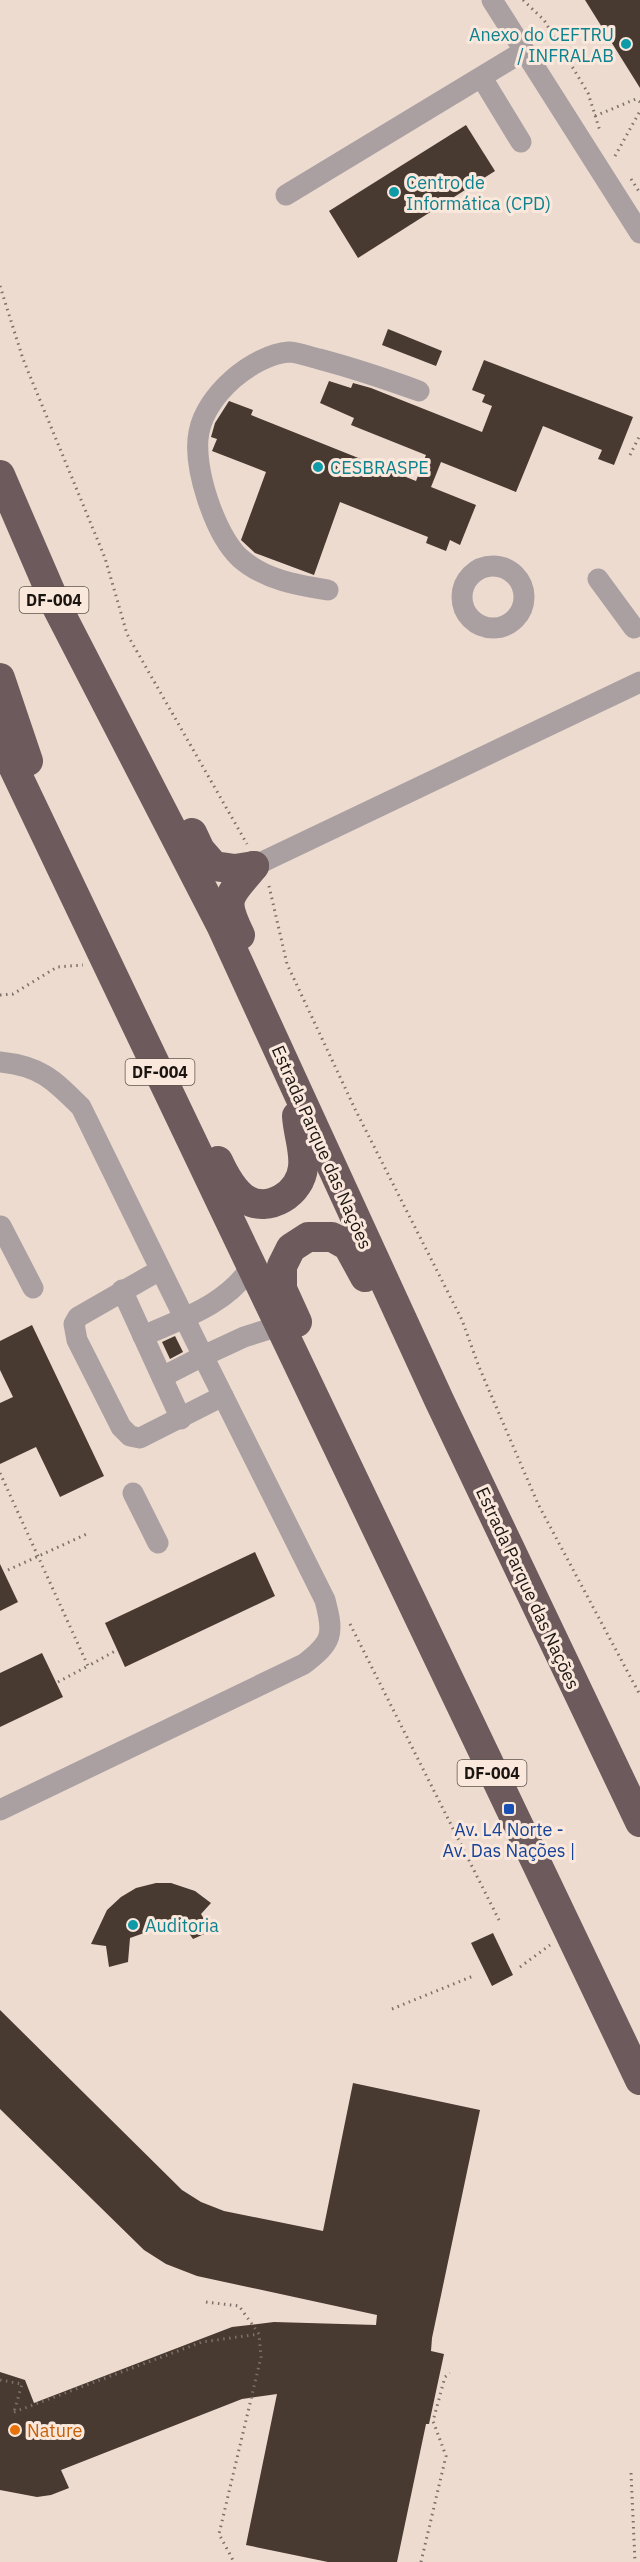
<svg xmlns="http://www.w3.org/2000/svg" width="640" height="2562" viewBox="0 0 640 2562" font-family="'IBM Plex Sans',sans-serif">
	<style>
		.building { fill: #483931 }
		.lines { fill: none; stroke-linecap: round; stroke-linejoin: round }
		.path { stroke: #7c7068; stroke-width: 3; stroke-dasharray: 1.5 4.5; stroke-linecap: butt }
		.minor { stroke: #aaa0a2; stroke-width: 21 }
		.highway { stroke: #6d5a5d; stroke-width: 30 }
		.culture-dot { fill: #0f9aa8; stroke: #fae8dc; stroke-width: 2 }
		.transit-dot { fill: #1a4fb4; stroke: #fae8dc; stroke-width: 2 }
		.food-dot { fill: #e8710a; stroke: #fae8dc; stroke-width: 2 }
		.labels { text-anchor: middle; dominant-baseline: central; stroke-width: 6; stroke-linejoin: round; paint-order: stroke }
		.shield { fill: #fae8dc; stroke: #5e544e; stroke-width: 1.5 }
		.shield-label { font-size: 16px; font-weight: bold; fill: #1b1511 }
		.culture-label { font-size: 18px; fill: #0d838f; stroke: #fae8dc; text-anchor: start }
		.street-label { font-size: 18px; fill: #1b1511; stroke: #fae8dc }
		.transit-label { font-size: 18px; fill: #164399; stroke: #fae8dc }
		.food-label { font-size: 18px; fill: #c56008; stroke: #fae8dc; text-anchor: start }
	</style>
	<rect width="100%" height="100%" fill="#eddbcf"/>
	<g class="building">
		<polygon points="585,0 640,0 640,88"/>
		<polygon points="466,125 495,171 358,258 329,211"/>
		<polygon points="388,329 442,351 436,366 382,345"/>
		<polygon points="484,360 633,417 614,465 598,459 602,450 543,426 516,492 441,462 431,487 476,505 460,545 450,540 446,551 426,543 428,537 340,502 314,575 255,553 241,540 266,472 212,451 217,439 211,437 215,423 229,401 253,410 251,415 416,481 426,455 351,425 354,418 320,403 329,381 351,388 353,383 371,388 482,432 492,406 482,402 485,395 472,390"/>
		<polygon points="32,1325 104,1476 60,1497 36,1447 0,1464 0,1403 13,1397 0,1370 0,1341"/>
		<polygon points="175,1336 183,1352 170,1359 162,1342"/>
		<polygon points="255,1552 275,1596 125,1667 105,1623"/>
		<polygon points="0,1564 18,1602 0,1611"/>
		<polygon points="42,1653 63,1697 0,1727 0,1673"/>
		<polygon points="171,1883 195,1891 211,1903 201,1914 211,1931 193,1939 186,1929 175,1922 130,1938 128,1962 109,1967 106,1946 91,1944 107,1910 121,1897 136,1888 156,1883"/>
		<polygon points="493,1933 513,1975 492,1986 471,1943"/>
		<polygon points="0,2010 182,2190 201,2202 224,2211 323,2231 353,2083 480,2110 432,2338 431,2351 444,2354 429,2424 426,2424 397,2562 328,2562 246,2545 277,2394 242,2399 61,2470 69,2488 51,2495 37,2497 0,2490 0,2372 25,2380 34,2403 232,2327 274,2322 376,2325 377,2315 197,2276 166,2264 144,2250 0,2109"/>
	</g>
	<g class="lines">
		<g class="path">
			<polyline points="523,0 544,20 588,93 600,131"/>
			<polyline points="595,116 636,99 640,102"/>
			<polyline points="615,156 640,111"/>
			<polyline points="631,179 640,193"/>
			<polyline points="0,286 23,359 105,558 127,634 247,844"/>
			<polyline points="630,455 640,435"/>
			<polyline points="269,886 287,964 355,1109 462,1320 479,1367 538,1504 640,1695"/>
			<polyline points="0,995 13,994 57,967 83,965"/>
			<polyline points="0,1473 88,1666 117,1650"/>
			<polyline points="8,1570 89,1533"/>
			<polyline points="350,1624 499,1920"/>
			<polyline points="58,1682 88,1666"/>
			<polyline points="520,1967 550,1945"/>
			<polyline points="392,2009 473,1976"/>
			<polyline points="206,2302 239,2306 259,2334 261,2357 219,2534 234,2562"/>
			<polyline points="0,2380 22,2384 14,2412"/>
			<polyline points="14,2412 202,2342 259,2334"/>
			<polyline points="631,2473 635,2562"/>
			<polyline points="421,2562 446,2456 433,2421 445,2377 450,2373"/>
		</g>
		<g class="minor">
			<polyline points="492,0 640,233"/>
			<polyline points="482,78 521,142"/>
			<polyline points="286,195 524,51"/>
			<circle cx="493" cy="597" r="31"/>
			<polyline points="598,579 634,628"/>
			<path d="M328,590C297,585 265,580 240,558C215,535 192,466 199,432C206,395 252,355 289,352C298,352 310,357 319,359C353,368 386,379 419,391"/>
			<polyline points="254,866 640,682"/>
			<path d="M0,1062C40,1066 53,1079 81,1107L203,1356L162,1377"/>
			<polyline points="1,1226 33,1288"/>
			<polyline points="160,1270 78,1317 74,1324 77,1340 121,1427 130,1436 140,1438 223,1396"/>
			<polyline points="122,1290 181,1419"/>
			<path d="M143,1336C183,1318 226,1305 251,1267"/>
			<polyline points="133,1493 158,1543"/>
			<path d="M0,1810L304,1664C333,1642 334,1634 325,1600L203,1356L244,1337L279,1326"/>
		</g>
		<g class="highway">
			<polyline points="0,475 57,607 221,925 439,1400 640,1822"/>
			<polyline points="0,678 28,761"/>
			<polyline points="0,739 640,2080"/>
			<polyline points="192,833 200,850 214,866 235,869 254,866"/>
			<path d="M240,935C221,896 229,897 254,866"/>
			<path d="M218,1161C224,1174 232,1190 245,1199C269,1214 301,1193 303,1167C305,1151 298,1133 297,1116"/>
			<polyline points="297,1322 282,1289 282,1266 291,1248 308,1237 332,1237 348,1246 365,1277"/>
		</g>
	</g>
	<g class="culture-dot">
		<circle cx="626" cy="44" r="6"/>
		<circle cx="394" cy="192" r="6"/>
		<circle cx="318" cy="467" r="6"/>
		<circle cx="133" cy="1925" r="6"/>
	</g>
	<rect class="transit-dot" x="503" y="1803" width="12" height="12" rx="3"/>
	<circle class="food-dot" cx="15" cy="2430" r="6"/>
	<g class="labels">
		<g class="shield">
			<rect x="19.5" y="587" width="69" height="26" rx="4.5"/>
			<rect x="125.5" y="1059" width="69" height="26" rx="4.5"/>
			<rect x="457.5" y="1760" width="69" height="26" rx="4.5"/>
		</g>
		<g class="shield-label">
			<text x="54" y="600">DF-004</text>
			<text x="160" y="1072">DF-004</text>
			<text x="492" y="1773">DF-004</text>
		</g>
		<g class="culture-label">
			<text x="614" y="34" text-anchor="end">Anexo do CEFTRU<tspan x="614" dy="21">/ INFRALAB</tspan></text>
			<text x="406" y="182">Centro de<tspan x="406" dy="21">Informática (CPD)</tspan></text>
			<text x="330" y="467">CESBRASPE</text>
			<text x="145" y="1925">Auditoria</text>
		</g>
		<g class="street-label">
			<text transform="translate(322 1147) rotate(66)">Estrada Parque das Nações</text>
			<text transform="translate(528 1588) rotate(65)">Estrada Parque das Nações</text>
		</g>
		<g class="transit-label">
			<text x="509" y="1829">Av. L4 Norte -<tspan x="509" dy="21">Av. Das Nações |</tspan></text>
		</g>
		<g class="food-label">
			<text x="27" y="2430">Nature</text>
		</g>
	</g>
</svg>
